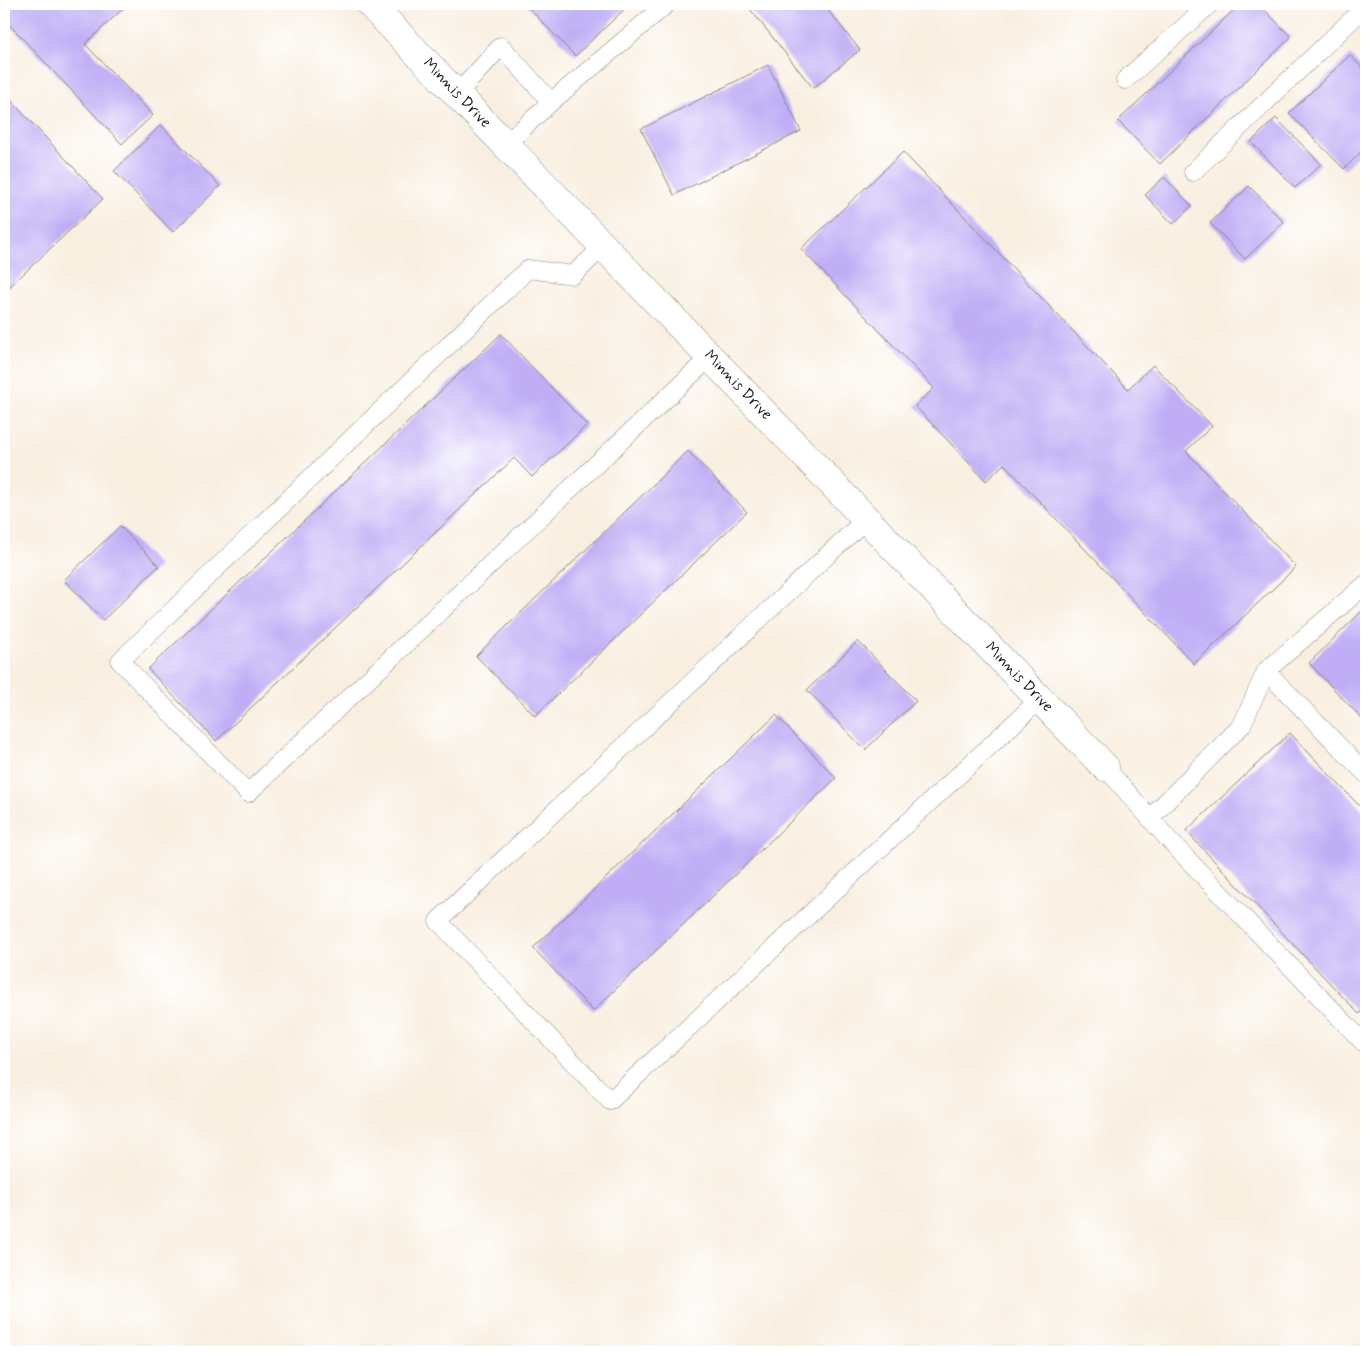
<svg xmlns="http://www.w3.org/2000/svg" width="1370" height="1356" viewBox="0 0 1370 1356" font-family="Mynerve,sans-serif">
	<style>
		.building { fill: #bfaef5 }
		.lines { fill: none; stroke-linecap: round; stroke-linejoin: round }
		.lane-casing { stroke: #8a867e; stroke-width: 19 }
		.street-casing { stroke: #8a867e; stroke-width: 29 }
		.lane { stroke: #fff; stroke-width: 18 }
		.street { stroke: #fff; stroke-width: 28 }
		.labels { text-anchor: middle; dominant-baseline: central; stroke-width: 4; stroke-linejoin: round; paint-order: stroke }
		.street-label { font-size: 16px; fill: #1c1c1c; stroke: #fff }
	</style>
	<rect width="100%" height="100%" fill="#fff"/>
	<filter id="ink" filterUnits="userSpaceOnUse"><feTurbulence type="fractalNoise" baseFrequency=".02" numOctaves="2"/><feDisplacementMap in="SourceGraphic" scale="10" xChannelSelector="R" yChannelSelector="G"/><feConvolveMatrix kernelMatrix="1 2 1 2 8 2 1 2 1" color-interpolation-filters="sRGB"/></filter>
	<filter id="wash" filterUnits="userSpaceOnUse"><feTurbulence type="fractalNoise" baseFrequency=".0096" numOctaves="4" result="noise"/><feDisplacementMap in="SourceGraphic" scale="20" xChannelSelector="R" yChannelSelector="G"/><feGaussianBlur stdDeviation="1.12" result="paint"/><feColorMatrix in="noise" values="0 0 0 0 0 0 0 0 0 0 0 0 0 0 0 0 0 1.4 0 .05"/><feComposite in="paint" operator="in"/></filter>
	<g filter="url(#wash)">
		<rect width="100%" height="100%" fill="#f9efe1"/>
		<g id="blocks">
			<g class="building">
				<polygon points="4,4 128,4 85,44 153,115 122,144 4,19"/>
				<polygon points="525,4 630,4 575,56"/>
				<polygon points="746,4 823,4 860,50 813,88"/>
				<polygon points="1240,4 1259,4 1291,37 1160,164 1118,121"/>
				<polygon points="1350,55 1366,72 1366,147 1344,169 1289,113"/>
				<polygon points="768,65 801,131 674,195 641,129"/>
				<polygon points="4,93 103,199 4,292"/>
				<polygon points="1276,118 1321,164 1295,188 1251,142"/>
				<polygon points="161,125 220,186 173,232 114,171"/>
				<polygon points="903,152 1128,389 1153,365 1212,426 1186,451 1296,567 1194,664 1004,464 986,481 915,406 934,388 801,249"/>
				<polygon points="1164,177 1192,206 1173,224 1145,195"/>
				<polygon points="1249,186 1284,222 1245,259 1210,223"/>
				<polygon points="501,334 587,425 532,477 514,458 216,741 148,669"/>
				<polygon points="688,451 747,512 535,716 476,656"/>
				<polygon points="120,526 159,566 103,620 64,580"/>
				<polygon points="1366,607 1366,723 1309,663"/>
				<polygon points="858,641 916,701 865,750 807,690"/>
				<polygon points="776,715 836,778 593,1011 533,948"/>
				<polygon points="1290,733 1366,813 1366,1008 1359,1014 1186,831"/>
			</g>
		</g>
	</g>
	<g filter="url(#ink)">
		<use href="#blocks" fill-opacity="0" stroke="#8a867e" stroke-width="1"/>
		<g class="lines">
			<defs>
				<g id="lane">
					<polyline points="1125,80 1210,4"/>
					<polyline points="457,94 501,46 551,102 667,4"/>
					<polyline points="506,144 551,102"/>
					<polyline points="1193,172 1366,6"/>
					<polyline points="604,246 573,275 528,269 120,661 248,793 710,357"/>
					<polyline points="866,519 438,921 610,1101 1040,699"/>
					<polyline points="1266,671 1366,584"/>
					<polyline points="1105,767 1168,839 1363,1042 1366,1038"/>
					<polyline points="1150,818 1242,725 1266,671 1366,774"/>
				</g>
				<polyline id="street" points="370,4 1105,767"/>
			</defs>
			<use href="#lane" class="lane-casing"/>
			<use href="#street" class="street-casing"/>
			<use href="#lane" class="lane"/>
			<use href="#street" class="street"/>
		</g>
	</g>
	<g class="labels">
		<g class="street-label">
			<text transform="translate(457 93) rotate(46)">Minnis Drive</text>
			<text transform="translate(738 385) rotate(46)">Minnis Drive</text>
			<text transform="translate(1019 677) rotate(46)">Minnis Drive</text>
		</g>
	</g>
	<rect width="1370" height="1356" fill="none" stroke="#fff" stroke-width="20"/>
</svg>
